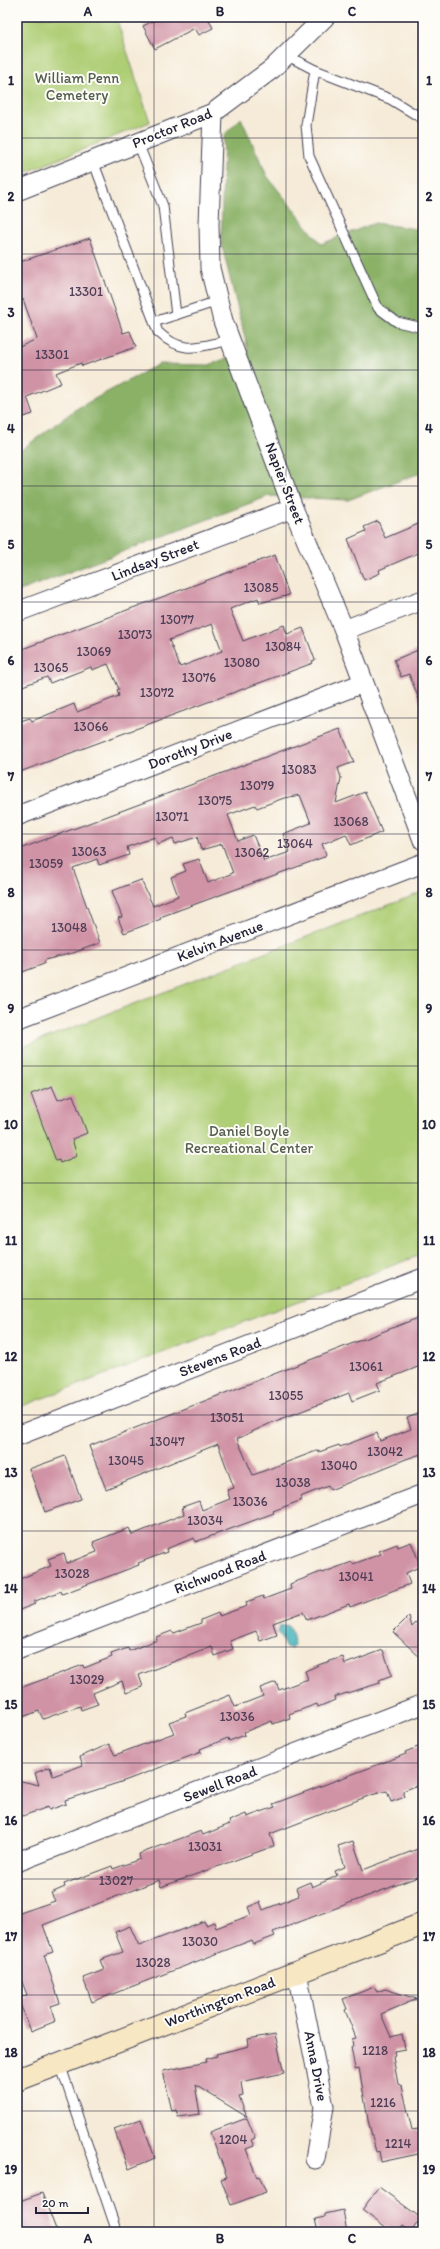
<svg xmlns="http://www.w3.org/2000/svg" width="440" height="2249" viewBox="0 0 440 2249" font-family="Itim,sans-serif">
	<style>
		.green { fill: #aece75; stroke: #687858 }
		.forest { fill: #8ab166; stroke: #566a50 }
		.water { fill: #42b2ba; stroke: #326a7a }
		.building { fill: #d093a5; fill-rule: evenodd }
		.lines { fill: none; stroke-linecap: round; stroke-linejoin: round }
		.lane-casing { stroke: #424053; stroke-width: 11 }
		.street-casing { stroke: #424053; stroke-width: 21 }
		.secondary-casing { stroke: #424053; stroke-width: 24 }
		.lane { stroke: #fff; stroke-width: 9 }
		.street { stroke: #fff; stroke-width: 19 }
		.secondary { stroke: #f8e7c3; stroke-width: 22 }
		.grid { fill: none; stroke: #22223b; stroke-width: 1; stroke-opacity: 0.55 }
		.labels { text-anchor: middle; dominant-baseline: central; stroke-width: 4; stroke-linejoin: round; paint-order: stroke }
		.number-label { font-size: 13px; fill: #4e3e56 }
		.park-label { font-size: 15px; fill: #535e4f; stroke: #fdfcf7 }
		.street-label { font-size: 15px; fill: #22223b; stroke: #fdfcf7 }
		.neatline { fill: none; stroke: #22223b; stroke-width: 1.5 }
		.grid-label { font-size: 13px; text-anchor: middle; font-weight: bold; fill: #22223b }
	</style>
	<rect width="100%" height="100%" fill="#fdfcf7"/>
	<filter id="ink" filterUnits="userSpaceOnUse"><feTurbulence type="fractalNoise" baseFrequency=".025" numOctaves="2"/><feDisplacementMap in="SourceGraphic" scale="8" xChannelSelector="R" yChannelSelector="G"/><feConvolveMatrix kernelMatrix="1 2 1 2 8 2 1 2 1" color-interpolation-filters="sRGB"/></filter>
	<filter id="wash" filterUnits="userSpaceOnUse"><feTurbulence type="fractalNoise" baseFrequency=".012" numOctaves="4" result="noise"/><feDisplacementMap in="SourceGraphic" scale="16" xChannelSelector="R" yChannelSelector="G"/><feGaussianBlur stdDeviation="0.9" result="paint"/><feColorMatrix in="noise" values="0 0 0 0 0 0 0 0 0 0 0 0 0 0 0 0 0 1.4 0 .05"/><feComposite in="paint" operator="in"/></filter>
	<g filter="url(#wash)">
		<rect width="100%" height="100%" fill="#f6ebd8"/>
		<g class="green">
			<polygon points="17,17 116,17 150,122 17,176"/>
			<polygon points="420,893 423,901 423,1254 17,1408 17,1049"/>
		</g>
		<polygon class="forest" points="241,118 267,176 321,244 375,223 423,230 423,472 348,500 269,496 17,592 17,453 76,409 159,364 209,365 248,350 221,242 224,135"/>
		<path class="water" d="M286,1625C292,1628 293,1637 294,1643L291,1648L285,1647L278,1632L280,1626Z"/>
		<g id="blocks">
			<g class="building">
				<polygon points="161,17 215,17 209,20 213,28 199,35 195,28 155,49 143,26"/>
				<polygon points="90,238 123,333 130,331 136,347 82,366 81,363 56,373 61,383 27,397 33,414 17,419 17,348 37,339 23,299 17,302 17,263"/>
				<polygon points="378,521 385,538 423,522 423,551 379,570 380,573 364,580 348,539 366,531 364,527"/>
				<path d="M275,555L289,595L260,603L258,598L230,609L243,641L284,625L287,634L303,628L315,660L312,661L313,663L17,773V722L30,718L32,721L74,704L77,712L119,696L117,690L119,689L108,664L92,670L91,667L50,683L47,677L17,688V651ZM212,624L222,651L180,667L169,640Z"/>
				<polygon points="423,648 423,706 422,707 409,674 401,677 394,660"/>
				<path d="M340,729L354,762L338,768L341,778L336,803L365,792L382,832L351,845L346,834L322,844L326,854L324,857L160,917L161,919L124,933L118,918L122,917L112,891L141,880L153,906L178,896L171,877L186,871L183,864L199,859L208,883L233,873L222,844L201,850L197,837L175,844L173,838L158,844L155,837L127,847L129,855L99,865L97,859L73,868L100,943L73,953L45,960L44,964L17,974V850ZM300,795L311,823L283,834L290,852L264,861L253,835L238,841L228,815L255,805L257,808L284,798Z"/>
				<polygon points="52,1086 58,1100 73,1095 87,1133 72,1139 77,1156 60,1163 59,1160 56,1161 31,1094"/>
				<polygon points="423,1316 423,1365 377,1383 380,1390 352,1401 349,1393 273,1422 237,1439 253,1475 319,1450 319,1452 339,1445 340,1447 377,1433 380,1441 411,1429 407,1418 423,1412 423,1456 421,1454 406,1459 330,1490 328,1486 300,1497 302,1500 273,1511 274,1513 195,1542 194,1538 166,1549 167,1552 138,1563 139,1565 62,1594 61,1591 33,1602 35,1604 17,1611 17,1580 51,1566 48,1559 64,1553 67,1563 97,1552 93,1542 129,1528 132,1535 184,1514 182,1507 199,1501 202,1510 230,1499 227,1490 234,1488 218,1444 106,1489 89,1446"/>
				<polygon points="65,1456 81,1499 45,1512 29,1469"/>
				<polygon points="411,1542 421,1566 406,1573 410,1584 350,1607 349,1604 307,1620 303,1612 273,1623 277,1635 260,1641 256,1631 230,1641 233,1649 215,1656 212,1647 152,1670 139,1675 143,1687 126,1693 122,1681 93,1693 98,1704 81,1710 80,1706 43,1719 39,1711 17,1719 17,1689 83,1665 84,1668 112,1657 111,1654 128,1648 129,1651 157,1640 156,1637 172,1631 174,1633 201,1623 201,1620 218,1613 219,1616 247,1606 246,1602 263,1596 264,1599 291,1589 290,1584 321,1572 322,1573 352,1562 353,1564 381,1554 379,1551 397,1544 398,1547"/>
				<polygon points="409,1616 412,1627 423,1616 423,1660 393,1632"/>
				<polygon points="383,1650 392,1675 379,1680 380,1683 334,1697 335,1700 318,1707 317,1704 289,1714 290,1718 273,1724 272,1721 244,1732 245,1735 229,1741 228,1738 200,1749 201,1752 124,1781 65,1800 66,1804 49,1810 48,1807 17,1818 17,1780 39,1785 35,1773 50,1767 53,1776 83,1765 80,1757 109,1744 115,1755 174,1733 169,1722 186,1716 185,1713 230,1695 235,1707 263,1696 260,1688 276,1682 279,1690 308,1679 305,1671 321,1664 343,1657 345,1664"/>
				<polygon points="423,1745 423,1783 403,1791 405,1797 391,1802 387,1791 371,1795 270,1834 274,1846 161,1887 159,1880 43,1925 53,1952 44,1955 60,2003 51,2006 56,2021 31,2031 18,1999 27,1995 17,1968 17,1914 55,1901 51,1893 65,1887 64,1884 112,1866 113,1869 140,1859 139,1854 201,1831 203,1835 230,1824 229,1821 246,1814 247,1817 275,1807 273,1804 406,1754 405,1752"/>
				<polygon points="353,1841 363,1870 423,1847 423,1875 273,1932 275,1936 254,1944 252,1940 92,2002 83,1978 104,1970 100,1960 123,1952 115,1932 130,1926 139,1946 204,1921 206,1925 214,1922 216,1928 251,1915 248,1907 260,1902 263,1910 299,1896 296,1888 310,1882 312,1887 337,1876 335,1871 345,1867 338,1846"/>
				<polygon points="374,1987 377,1992 385,1989 417,1999 381,2014 391,2037 402,2034 405,2049 394,2051 395,2056 393,2057 398,2084 402,2086 412,2130 418,2129 423,2144 423,2153 381,2162 379,2151 376,2152 368,2120 359,2068 355,2069 351,2047 353,2047 352,2039 356,2038 345,2010 347,2009 343,1999"/>
				<polygon points="275,2034 284,2073 241,2082 243,2096 239,2097 247,2117 195,2085 200,2114 178,2117 176,2110 172,2111 163,2071 207,2062 206,2059 217,2056 216,2054 249,2046 248,2039"/>
				<polygon points="247,2118 255,2138 251,2140 254,2146 246,2149 257,2177 259,2176 266,2192 231,2205 221,2179 227,2177 210,2132"/>
				<polygon points="141,2119 155,2158 129,2169 114,2129"/>
				<polygon points="379,2187 421,2218 411,2232 402,2226 397,2232 391,2232 362,2210"/>
				<polygon points="42,2193 57,2232 17,2232 17,2202"/>
				<polygon points="343,2210 347,2232 318,2232 315,2219 325,2217 325,2214"/>
			</g>
		</g>
	</g>
	<g filter="url(#ink)">
		<use href="#blocks" fill-opacity="0" stroke="#424053" stroke-width="1"/>
		<g class="lines">
			<defs>
				<g id="lane">
					<polyline points="286,55 315,70 306,125 309,156 378,308 397,322 423,328"/>
					<polyline points="315,70 390,99 423,119"/>
					<polyline points="138,143 163,206 176,315"/>
					<path d="M93,161L158,332C184,356 199,346 230,340"/>
					<polyline points="154,322 218,301"/>
					<polyline points="60,2064 117,2232"/>
				</g>
				<g id="street">
					<polyline points="213,113 209,224 210,268 223,321 293,508 344,630 423,840"/>
					<polyline points="17,191 213,113 272,69 325,17"/>
					<polyline points="17,612 293,508"/>
					<polyline points="344,630 423,600"/>
					<polyline points="17,816 363,683"/>
					<polyline points="17,1019 423,863"/>
					<polyline points="17,1436 423,1278"/>
					<polyline points="17,1650 423,1494"/>
					<polyline points="17,1862 423,1704"/>
					<polyline points="297,1973 324,2107 315,2159"/>
				</g>
				<polyline id="secondary" points="17,2080 423,1924"/>
			</defs>
			<use href="#lane" class="lane-casing"/>
			<use href="#street" class="street-casing"/>
			<use href="#secondary" class="secondary-casing"/>
			<use href="#lane" class="lane"/>
			<use href="#street" class="street"/>
			<use href="#secondary" class="secondary"/>
		</g>
	</g>
	<path class="grid" d="M154,17V2232M286,17V2232M17,138H423M17,254H423M17,370H423M17,486H423M17,602H423M17,718H423M17,834H423M17,950H423M17,1066H423M17,1183H423M17,1299H423M17,1415H423M17,1531H423M17,1647H423M17,1763H423M17,1879H423M17,1995H423M17,2111H423"/>
	<g class="labels">
		<g class="number-label">
			<text x="86" y="291">13301</text>
			<text x="52" y="354">13301</text>
			<text x="261" y="587">13085</text>
			<text x="177" y="619">13077</text>
			<text x="135" y="634">13073</text>
			<text x="283" y="646">13084</text>
			<text x="94" y="651">13069</text>
			<text x="242" y="662">13080</text>
			<text x="51" y="667">13065</text>
			<text x="199" y="677">13076</text>
			<text x="157" y="692">13072</text>
			<text x="91" y="726">13066</text>
			<text x="299" y="769">13083</text>
			<text x="257" y="785">13079</text>
			<text x="215" y="800">13075</text>
			<text x="172" y="816">13071</text>
			<text x="351" y="821">13068</text>
			<text x="295" y="843">13064</text>
			<text x="89" y="851">13063</text>
			<text x="252" y="852">13062</text>
			<text x="46" y="863">13059</text>
			<text x="69" y="927">13048</text>
			<text x="366" y="1366">13061</text>
			<text x="286" y="1395">13055</text>
			<text x="227" y="1417">13051</text>
			<text x="167" y="1441">13047</text>
			<text x="385" y="1451">13042</text>
			<text x="126" y="1460">13045</text>
			<text x="339" y="1465">13040</text>
			<text x="293" y="1482">13038</text>
			<text x="250" y="1501">13036</text>
			<text x="205" y="1520">13034</text>
			<text x="72" y="1573">13028</text>
			<text x="356" y="1576">13041</text>
			<text x="87" y="1679">13029</text>
			<text x="237" y="1716">13036</text>
			<text x="205" y="1846">13031</text>
			<text x="116" y="1880">13027</text>
			<text x="200" y="1941">13030</text>
			<text x="153" y="1962">13028</text>
			<text x="375" y="2050">1218</text>
			<text x="383" y="2102">1216</text>
			<text x="233" y="2139">1204</text>
			<text x="398" y="2143">1214</text>
		</g>
		<g class="park-label">
			<text x="77" y="78">William Penn<tspan x="77" dy="17">Cemetery</tspan></text>
			<text x="249" y="1131">Daniel Boyle<tspan x="249" dy="17">Recreational Center</tspan></text>
		</g>
		<g class="street-label">
			<text transform="translate(172 128) rotate(-22)">Proctor Road</text>
			<text transform="translate(285 483) rotate(69)">Napier Street</text>
			<text transform="translate(155 560) rotate(-21)">Lindsay Street</text>
			<text transform="translate(190 749) rotate(-21)">Dorothy Drive</text>
			<text transform="translate(220 941) rotate(-21)">Kelvin Avenue</text>
			<text transform="translate(220 1357) rotate(-21)">Stevens Road</text>
			<text transform="translate(220 1572) rotate(-21)">Richwood Road</text>
			<text transform="translate(220 1784) rotate(-21)">Sewell Road</text>
			<text transform="translate(220 2002) rotate(-21)">Worthington Road</text>
			<text transform="translate(316 2066) rotate(79)">Anna Drive</text>
		</g>
	</g>
	<rect width="440" height="2249" fill="none" stroke="#fdfcf7" stroke-width="44"/>
	<path d="M36 2207v6h52v-6" fill="none" stroke="#22223b" stroke-width="2"/>
	<text x="42" y="2207" font-size="12" fill="#22223b" stroke="#fdfcf7" stroke-width="3" paint-order="stroke">20 m</text>
	<rect x="22" y="22" width="396" height="2205" class="neatline"/>
	<g class="grid-label">
		<text x="88" y="16">A</text>
		<text x="220" y="16">B</text>
		<text x="352" y="16">C</text>
		<text x="11" y="85">1</text>
		<text x="429" y="85">1</text>
		<text x="11" y="201">2</text>
		<text x="429" y="201">2</text>
		<text x="11" y="317">3</text>
		<text x="429" y="317">3</text>
		<text x="11" y="433">4</text>
		<text x="429" y="433">4</text>
		<text x="11" y="549">5</text>
		<text x="429" y="549">5</text>
		<text x="11" y="665">6</text>
		<text x="429" y="665">6</text>
		<text x="11" y="781">7</text>
		<text x="429" y="781">7</text>
		<text x="11" y="897">8</text>
		<text x="429" y="897">8</text>
		<text x="11" y="1013">9</text>
		<text x="429" y="1013">9</text>
		<text x="11" y="1129">10</text>
		<text x="429" y="1129">10</text>
		<text x="11" y="1245">11</text>
		<text x="429" y="1245">11</text>
		<text x="11" y="1361">12</text>
		<text x="429" y="1361">12</text>
		<text x="11" y="1477">13</text>
		<text x="429" y="1477">13</text>
		<text x="11" y="1593">14</text>
		<text x="429" y="1593">14</text>
		<text x="11" y="1709">15</text>
		<text x="429" y="1709">15</text>
		<text x="11" y="1825">16</text>
		<text x="429" y="1825">16</text>
		<text x="11" y="1941">17</text>
		<text x="429" y="1941">17</text>
		<text x="11" y="2057">18</text>
		<text x="429" y="2057">18</text>
		<text x="11" y="2174">19</text>
		<text x="429" y="2174">19</text>
		<text x="88" y="2243">A</text>
		<text x="220" y="2243">B</text>
		<text x="352" y="2243">C</text>
	</g>
</svg>
